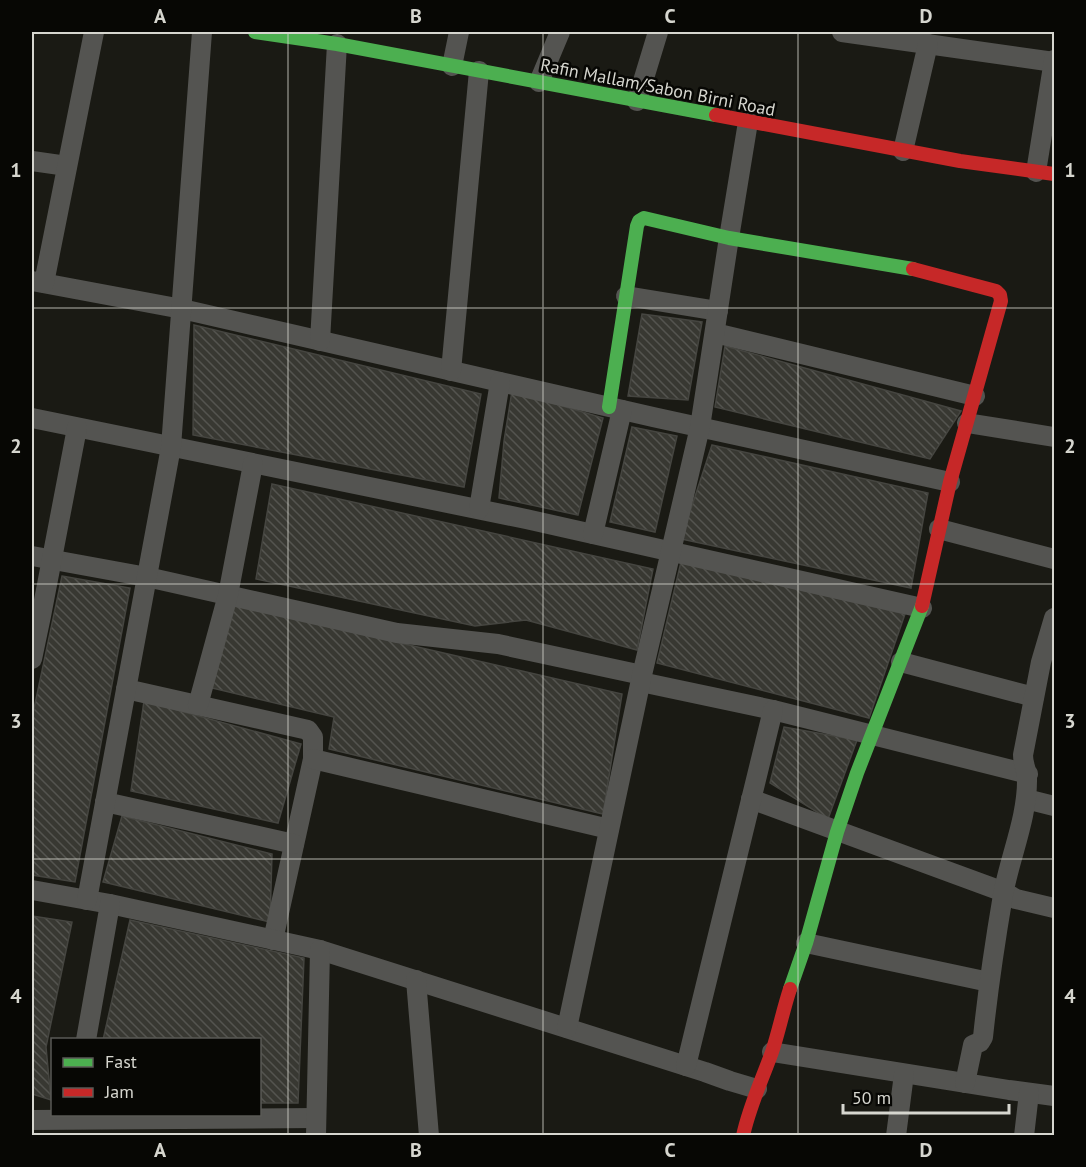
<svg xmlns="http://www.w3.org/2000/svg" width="1086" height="1167" viewBox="0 0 1086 1167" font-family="'PT Sans',sans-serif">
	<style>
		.building { fill: url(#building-back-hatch); stroke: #454540; stroke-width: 1.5 }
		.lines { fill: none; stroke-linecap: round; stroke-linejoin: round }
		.street { stroke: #545451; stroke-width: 20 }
		.fast { stroke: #4caf50; stroke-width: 14 }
		.jam { stroke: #c62828; stroke-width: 14 }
		.grid { fill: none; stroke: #d6d6cf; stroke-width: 1.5; stroke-opacity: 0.55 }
		.labels { text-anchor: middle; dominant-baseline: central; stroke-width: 5; stroke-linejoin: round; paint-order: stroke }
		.street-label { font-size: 18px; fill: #d6d6cf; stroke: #070704 }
		.neatline { fill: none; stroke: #d6d6cf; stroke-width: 2 }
		.grid-label { font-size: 20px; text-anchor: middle; font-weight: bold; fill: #d6d6cf }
	</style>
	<defs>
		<pattern id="building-back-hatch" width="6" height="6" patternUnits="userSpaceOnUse" patternTransform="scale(1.5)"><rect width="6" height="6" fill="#383832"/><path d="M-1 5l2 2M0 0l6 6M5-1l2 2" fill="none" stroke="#54544f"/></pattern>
	</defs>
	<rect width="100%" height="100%" fill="#1a1a14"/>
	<g class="building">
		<polygon points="642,314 702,322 688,400 628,396"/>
		<polygon points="194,325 481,394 464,487 193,435"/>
		<polygon points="725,346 961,411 930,459 715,407"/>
		<polygon points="512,391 603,418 578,515 499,498 504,441"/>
		<polygon points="632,427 677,436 655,532 610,522"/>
		<polygon points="712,445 928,493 911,588 681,539"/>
		<polygon points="272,484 653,569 637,650 526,620 475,626 256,579"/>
		<polygon points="681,562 905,614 869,718 657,663"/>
		<polygon points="62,576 130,588 75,882 32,875 32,718"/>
		<polygon points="235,605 622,694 603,814 329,749 334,717 212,688"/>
		<polygon points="144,701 301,744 278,823 131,791"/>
		<polygon points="784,727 857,740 828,819 770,783"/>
		<polygon points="122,816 272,854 270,922 103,882"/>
		<polygon points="32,916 72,922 46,1047 51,1100 32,1094"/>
		<polygon points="130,920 304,958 298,1103 260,1103 260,1040 103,1040"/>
	</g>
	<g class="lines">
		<g class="street">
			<polyline points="842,32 1054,62"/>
			<polyline points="452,66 459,32"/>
			<polyline points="539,82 560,32"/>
			<polyline points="637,101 658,32"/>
			<polyline points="903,151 928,44"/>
			<polyline points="32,161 67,166"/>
			<polyline points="1036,172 1054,60"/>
			<polyline points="32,281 182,309 653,417 950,482"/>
			<polyline points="44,283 94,32"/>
			<polyline points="626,296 718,311"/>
			<polyline points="715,333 975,396"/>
			<polyline points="320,341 337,44"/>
			<polyline points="451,371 479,71"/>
			<polyline points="32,418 526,519 922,608"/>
			<polyline points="967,423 1054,437"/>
			<polyline points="479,509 500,382"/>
			<polyline points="939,529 1054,559"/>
			<polyline points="593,534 622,410"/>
			<polyline points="32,556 147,577 397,633 498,644 642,675"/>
			<polyline points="32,659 41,616 77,428"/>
			<polyline points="901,662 1034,697"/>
			<polyline points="641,682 773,710 1028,774"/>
			<polyline points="126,689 308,730 313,737 313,759 273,940"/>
			<polyline points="198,705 228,595 253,464"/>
			<polyline points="313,759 609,829"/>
			<polyline points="751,799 1004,892 1016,899 1054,908"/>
			<polyline points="1026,799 1054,806"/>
			<polyline points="105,802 294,844"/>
			<polyline points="32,890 110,904 320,950 705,1072 730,1081 757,1089"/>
			<polyline points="87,900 171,447 202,32"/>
			<polyline points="806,943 989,982"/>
			<polyline points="416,980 429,1136"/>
			<polyline points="567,1028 642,675 700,427 728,244 748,122"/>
			<polyline points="86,1040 110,904"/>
			<polyline points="772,1052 1009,1090 1054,1096"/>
			<polyline points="686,1066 773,710"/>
			<path d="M965,1083L973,1045L980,1042L983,1037C988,989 995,942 1003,895C1010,856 1028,817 1027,777C1027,771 1023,764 1023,755L1041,662L1054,618"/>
			<polyline points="32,1120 316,1118"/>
			<polyline points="316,1136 320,950"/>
			<polyline points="896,1136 904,1074"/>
			<polyline points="1024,1136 1029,1093"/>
		</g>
		<g class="fast">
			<polyline points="255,32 337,44 716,115"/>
			<polyline points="609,407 637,226 639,221 644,218 729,238 913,269"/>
			<polyline points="790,989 806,943 837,832 857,773 922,606"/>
		</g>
		<g class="jam">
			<polyline points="716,115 960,161 1054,174"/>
			<polyline points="913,269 996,291 1000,295 1001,301 950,482 922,606"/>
			<path d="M743,1136C749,1107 762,1080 772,1052C779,1031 783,1010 790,989"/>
		</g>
	</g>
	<path class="grid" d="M288,32V1136M543,32V1136M798,32V1136M32,308H1054M32,584H1054M32,859H1054"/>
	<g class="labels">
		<g class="street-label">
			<text transform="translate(658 87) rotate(11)">Rafin Mallam/Sabon Birni Road</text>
		</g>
	</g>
	<rect width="1086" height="1167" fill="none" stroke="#070704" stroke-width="66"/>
	<rect x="51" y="1038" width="210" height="78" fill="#070704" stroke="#5a5a55" stroke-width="1.5"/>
	<rect x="63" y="1058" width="30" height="9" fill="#4caf50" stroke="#5a5a55" stroke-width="1.5"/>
	<text x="105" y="1068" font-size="18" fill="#d6d6cf">Fast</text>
	<rect x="63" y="1088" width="30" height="9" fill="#c62828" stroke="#5a5a55" stroke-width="1.5"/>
	<text x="105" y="1098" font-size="18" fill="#d6d6cf">Jam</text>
	<path d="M843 1104v9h166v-9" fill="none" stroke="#d6d6cf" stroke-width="3"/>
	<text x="852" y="1104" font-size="18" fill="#d6d6cf" stroke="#070704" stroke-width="4.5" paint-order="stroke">50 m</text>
	<rect x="33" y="33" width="1020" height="1101" class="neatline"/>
	<g class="grid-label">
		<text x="160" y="23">A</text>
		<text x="416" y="23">B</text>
		<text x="670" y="23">C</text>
		<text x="926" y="23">D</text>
		<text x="16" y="177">1</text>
		<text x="1070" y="177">1</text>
		<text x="16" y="453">2</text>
		<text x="1070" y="453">2</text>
		<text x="16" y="728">3</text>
		<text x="1070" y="728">3</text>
		<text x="16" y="1003">4</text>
		<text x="1070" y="1003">4</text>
		<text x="160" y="1157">A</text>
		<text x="416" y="1157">B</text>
		<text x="670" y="1157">C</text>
		<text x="926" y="1157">D</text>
	</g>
</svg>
